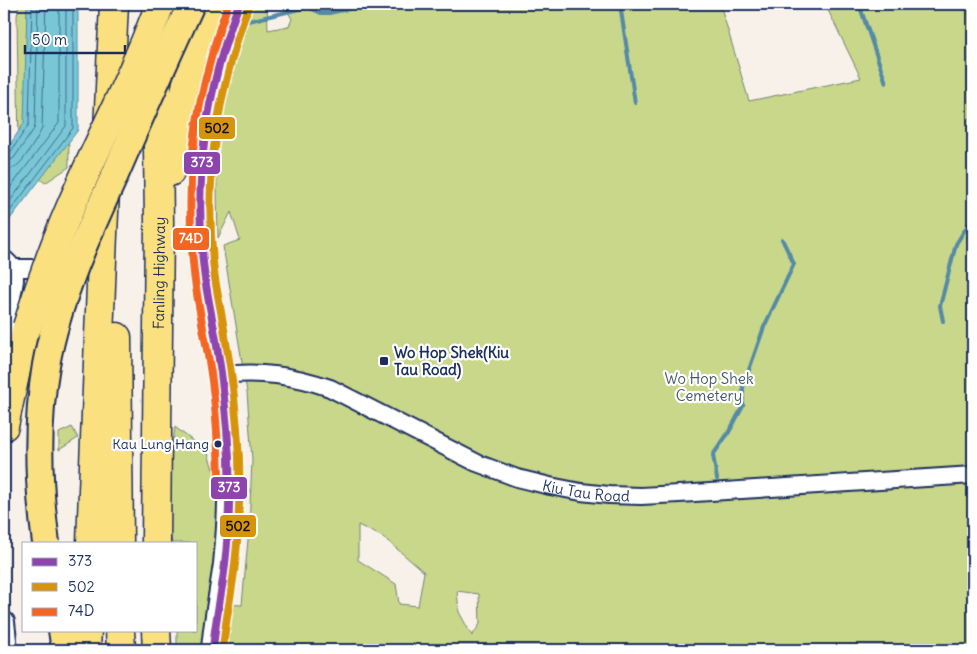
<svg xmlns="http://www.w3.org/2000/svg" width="977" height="654" viewBox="0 0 977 654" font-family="Delius,sans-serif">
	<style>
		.green { fill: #c9d78a; stroke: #728374; fill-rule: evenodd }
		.water { fill: #79c7d6; stroke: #538aa6 }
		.pier { fill: #f8f1e9 }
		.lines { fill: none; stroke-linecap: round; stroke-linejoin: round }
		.shore { stroke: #416c8e; stroke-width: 1 }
		.stream { stroke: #538aa6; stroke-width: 4 }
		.minor-casing { stroke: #1b2f5e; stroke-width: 20 }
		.tertiary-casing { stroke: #1b2f5e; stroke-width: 24 }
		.secondary-casing { stroke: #1b2f5e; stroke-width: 26 }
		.trunk-casing { stroke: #1b2f5e; stroke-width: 30 }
		.motorway-casing { stroke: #1b2f5e; stroke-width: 31 }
		.minor { stroke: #fff; stroke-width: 16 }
		.tertiary { stroke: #fff; stroke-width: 20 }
		.secondary { stroke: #fff; stroke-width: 22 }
		.trunk { stroke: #fbe080; stroke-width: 26 }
		.motorway { stroke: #fbe080; stroke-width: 28 }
		.trunk-bridge-casing { stroke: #1b2f5e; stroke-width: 30; stroke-linecap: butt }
		.motorway-bridge-casing { stroke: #1b2f5e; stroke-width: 31; stroke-linecap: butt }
		.trunk-bridge { stroke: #fbe080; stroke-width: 26 }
		.motorway-bridge { stroke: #fbe080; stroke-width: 28 }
		.bus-1-casing { stroke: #fff; stroke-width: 11 }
		.bus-2-casing { stroke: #fff; stroke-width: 11 }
		.bus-3-casing { stroke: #fff; stroke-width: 11 }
		.bus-1 { stroke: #8e44ad; stroke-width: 8 }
		.bus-2 { stroke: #d6940e; stroke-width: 8 }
		.bus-3 { stroke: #f26522; stroke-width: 8 }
		.poi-dot { fill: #1b2f5e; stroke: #fff; stroke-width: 2 }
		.labels { text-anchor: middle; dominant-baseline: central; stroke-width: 4.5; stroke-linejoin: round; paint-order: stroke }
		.bus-label { font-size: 14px; fill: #1b2f5e; stroke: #fff; text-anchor: end }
		.street-label { font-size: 15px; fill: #1b2f5e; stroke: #fff }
		.poi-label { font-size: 15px; font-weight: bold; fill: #1b2f5e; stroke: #fff; text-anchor: start }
		.park-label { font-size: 15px; fill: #465969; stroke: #fff }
		.line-badge { stroke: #fff; stroke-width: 2 }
		.badge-label { font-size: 14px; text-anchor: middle; font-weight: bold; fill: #fff }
		.pale-badge-label { font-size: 14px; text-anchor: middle; font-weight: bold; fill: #111 }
	</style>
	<rect width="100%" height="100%" fill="#f8f1e9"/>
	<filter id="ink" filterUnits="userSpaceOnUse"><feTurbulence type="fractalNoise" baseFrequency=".02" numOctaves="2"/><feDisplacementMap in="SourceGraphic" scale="10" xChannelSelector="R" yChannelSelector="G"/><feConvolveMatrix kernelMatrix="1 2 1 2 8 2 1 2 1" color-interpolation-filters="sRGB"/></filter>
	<g filter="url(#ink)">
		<g class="green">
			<polygon points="19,4 43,4 31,104 19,152 17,16"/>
			<path d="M253,4H267L268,30L289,26L292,19L284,5L317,9L343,10L345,4H720L749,101L861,78L825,4H973V650H177V630H196V543H172C164,504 170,466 175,427L208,453L223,503L214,604L242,605L249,529L252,460L247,392L223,246L240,240L231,212L218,238L216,144L225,83ZM358,525L383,537L424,572L418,606L399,604L396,584L358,560ZM457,591L479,594L480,624L472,636L459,612Z"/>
			<polygon points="68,106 69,167 45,183 32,172"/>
			<polygon points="72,427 78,438 59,450 59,433"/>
		</g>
		<polygon class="water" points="27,4 78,4 78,130 4,227 4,154 24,123"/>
		<polygon class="pier" points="6,146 6,229 4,230 4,149"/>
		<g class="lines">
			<g class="shore">
				<polyline points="4,156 7,156 10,153 29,124 32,4"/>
				<polyline points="4,162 9,161 14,158 34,129 35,125 38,4"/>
				<path d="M4,170C8,169 12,169 15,167C23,163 39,136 42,128L46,4"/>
				<polyline points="4,196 59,123 59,4"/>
				<polyline points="4,209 66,126 66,4"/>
				<polyline points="4,219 73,128 73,4"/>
			</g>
			<g class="stream">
				<polyline points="620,4 635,103"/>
				<polyline points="859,4 886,83"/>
				<polyline points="240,23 308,7 321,13 329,13 348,9 360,4"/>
				<polyline points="943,321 940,306 956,244 973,217"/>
				<polyline points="717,479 713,455 729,432 743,406 743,387 764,327 794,264 782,239"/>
			</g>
			<defs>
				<g id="minor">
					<polyline points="11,268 54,268"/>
					<path id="s1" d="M222,375C260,371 293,375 330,388L477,463L517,478L550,486L581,492L609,495L641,496L679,494L973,475"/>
				</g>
				<g id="tertiary">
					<path d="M4,261C11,267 13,271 13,280L4,333"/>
					<polyline points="4,622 7,650"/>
				</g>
				<path id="secondary" d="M213,650C215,621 221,593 225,564C229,524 231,483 228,443C226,411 222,378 217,346C213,321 207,296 204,271C193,179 206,90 239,4"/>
				<polyline id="trunk" points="62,630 65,650"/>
				<g id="motorway">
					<polyline points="170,172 188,77 198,38 210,4"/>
					<polyline points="117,337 119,543"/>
					<polyline points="4,426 16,370 27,327"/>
					<polyline points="91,543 103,234 114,4"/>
					<path id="s2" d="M156,543L159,222L157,74"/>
					<polyline points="120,630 121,650"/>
					<polyline points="156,630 157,650"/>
					<polyline points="86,650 87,630"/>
				</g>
			</defs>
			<use href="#minor" class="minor-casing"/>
			<use href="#tertiary" class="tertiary-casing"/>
			<use href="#secondary" class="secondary-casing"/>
			<use href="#trunk" class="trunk-casing"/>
			<use href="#motorway" class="motorway-casing"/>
			<use href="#minor" class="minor"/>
			<use href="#tertiary" class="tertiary"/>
			<use href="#secondary" class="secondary"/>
			<use href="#trunk" class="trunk"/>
			<use href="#motorway" class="motorway"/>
			<defs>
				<path id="trunk-bridge" d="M46,543C38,484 36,424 46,365C58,299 86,238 114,177C139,119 165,61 191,4"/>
				<path id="motorway-bridge" d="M27,327C42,277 60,229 82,181C108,122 138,65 160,4"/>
			</defs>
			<use href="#trunk-bridge" class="trunk-bridge-casing"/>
			<use href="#motorway-bridge" class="motorway-bridge-casing"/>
			<use href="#trunk-bridge" class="trunk-bridge"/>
			<use href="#motorway-bridge" class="motorway-bridge"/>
			<defs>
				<path id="bus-1" d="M213,650C215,621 222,593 225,564C229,529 230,493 229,458C227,421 223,383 217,346C213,321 207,296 204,271C196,203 201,135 218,69C224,47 231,25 239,4"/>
				<path id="bus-2" d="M223,650C225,621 232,593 235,564C239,529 240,494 239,458C237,419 233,380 226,342C223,318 217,295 214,271C203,177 217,96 248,7"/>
				<path id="bus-3" d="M219,476C218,442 216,408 211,374C206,340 198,307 194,273C188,215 189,156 201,99C208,66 217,35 228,4"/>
			</defs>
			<use href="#bus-1" class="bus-1-casing"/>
			<use href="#bus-2" class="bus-2-casing"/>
			<use href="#bus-3" class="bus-3-casing"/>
			<use href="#bus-1" class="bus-1"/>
			<use href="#bus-2" class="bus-2"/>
			<use href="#bus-3" class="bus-3"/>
		</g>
	</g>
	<g class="poi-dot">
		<rect x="379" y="356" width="10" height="10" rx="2.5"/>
		<circle cx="218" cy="444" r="4.5"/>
	</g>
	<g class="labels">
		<g class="bus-label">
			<text x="209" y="444">Kau Lung Hang</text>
		</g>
		<g class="street-label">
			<text stroke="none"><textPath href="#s2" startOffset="270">Fanling Highway</textPath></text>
			<text stroke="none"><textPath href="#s1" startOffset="388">Kiu Tau Road</textPath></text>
		</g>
		<g class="poi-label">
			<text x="394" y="352">Wo Hop Shek(Kiu<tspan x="394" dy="17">Tau Road)</tspan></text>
		</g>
		<g class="park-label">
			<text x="709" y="378">Wo Hop Shek<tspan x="709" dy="17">Cemetery</tspan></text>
		</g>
	</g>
	<g class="line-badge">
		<rect x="198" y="116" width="38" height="24" rx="5" fill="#d6940e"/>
		<rect x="183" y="151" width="38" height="24" rx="5" fill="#8e44ad"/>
		<rect x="172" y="227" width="38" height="24" rx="5" fill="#f26522"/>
		<rect x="210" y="476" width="38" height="24" rx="5" fill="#8e44ad"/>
		<rect x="219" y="514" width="38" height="24" rx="5" fill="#d6940e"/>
	</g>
	<g class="badge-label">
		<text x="202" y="167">373</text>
		<text x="191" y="243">74D</text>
		<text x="229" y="492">373</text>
	</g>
	<g class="pale-badge-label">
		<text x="217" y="133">502</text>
		<text x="238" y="531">502</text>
	</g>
	<rect width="977" height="654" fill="none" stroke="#fff" stroke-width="20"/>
	<rect x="10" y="10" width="957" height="634" fill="none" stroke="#1b2f5e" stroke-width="2" filter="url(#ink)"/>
	<rect x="22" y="542" width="175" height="90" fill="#ffffff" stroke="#a4acbf"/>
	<rect x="32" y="558" width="25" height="8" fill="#8e44ad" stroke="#a4acbf"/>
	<text x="68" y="566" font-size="15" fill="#1b2f5e">373</text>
	<rect x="32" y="583" width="25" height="8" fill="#d6940e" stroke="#a4acbf"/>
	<text x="68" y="592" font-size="15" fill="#1b2f5e">502</text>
	<rect x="32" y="608" width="25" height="8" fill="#f26522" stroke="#a4acbf"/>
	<text x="68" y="616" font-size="15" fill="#1b2f5e">74D</text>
	<path d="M25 45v8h100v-8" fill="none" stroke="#1b2f5e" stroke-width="2.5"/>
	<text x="32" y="45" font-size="15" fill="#1b2f5e" stroke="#ffffff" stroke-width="4" paint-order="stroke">50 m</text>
</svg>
